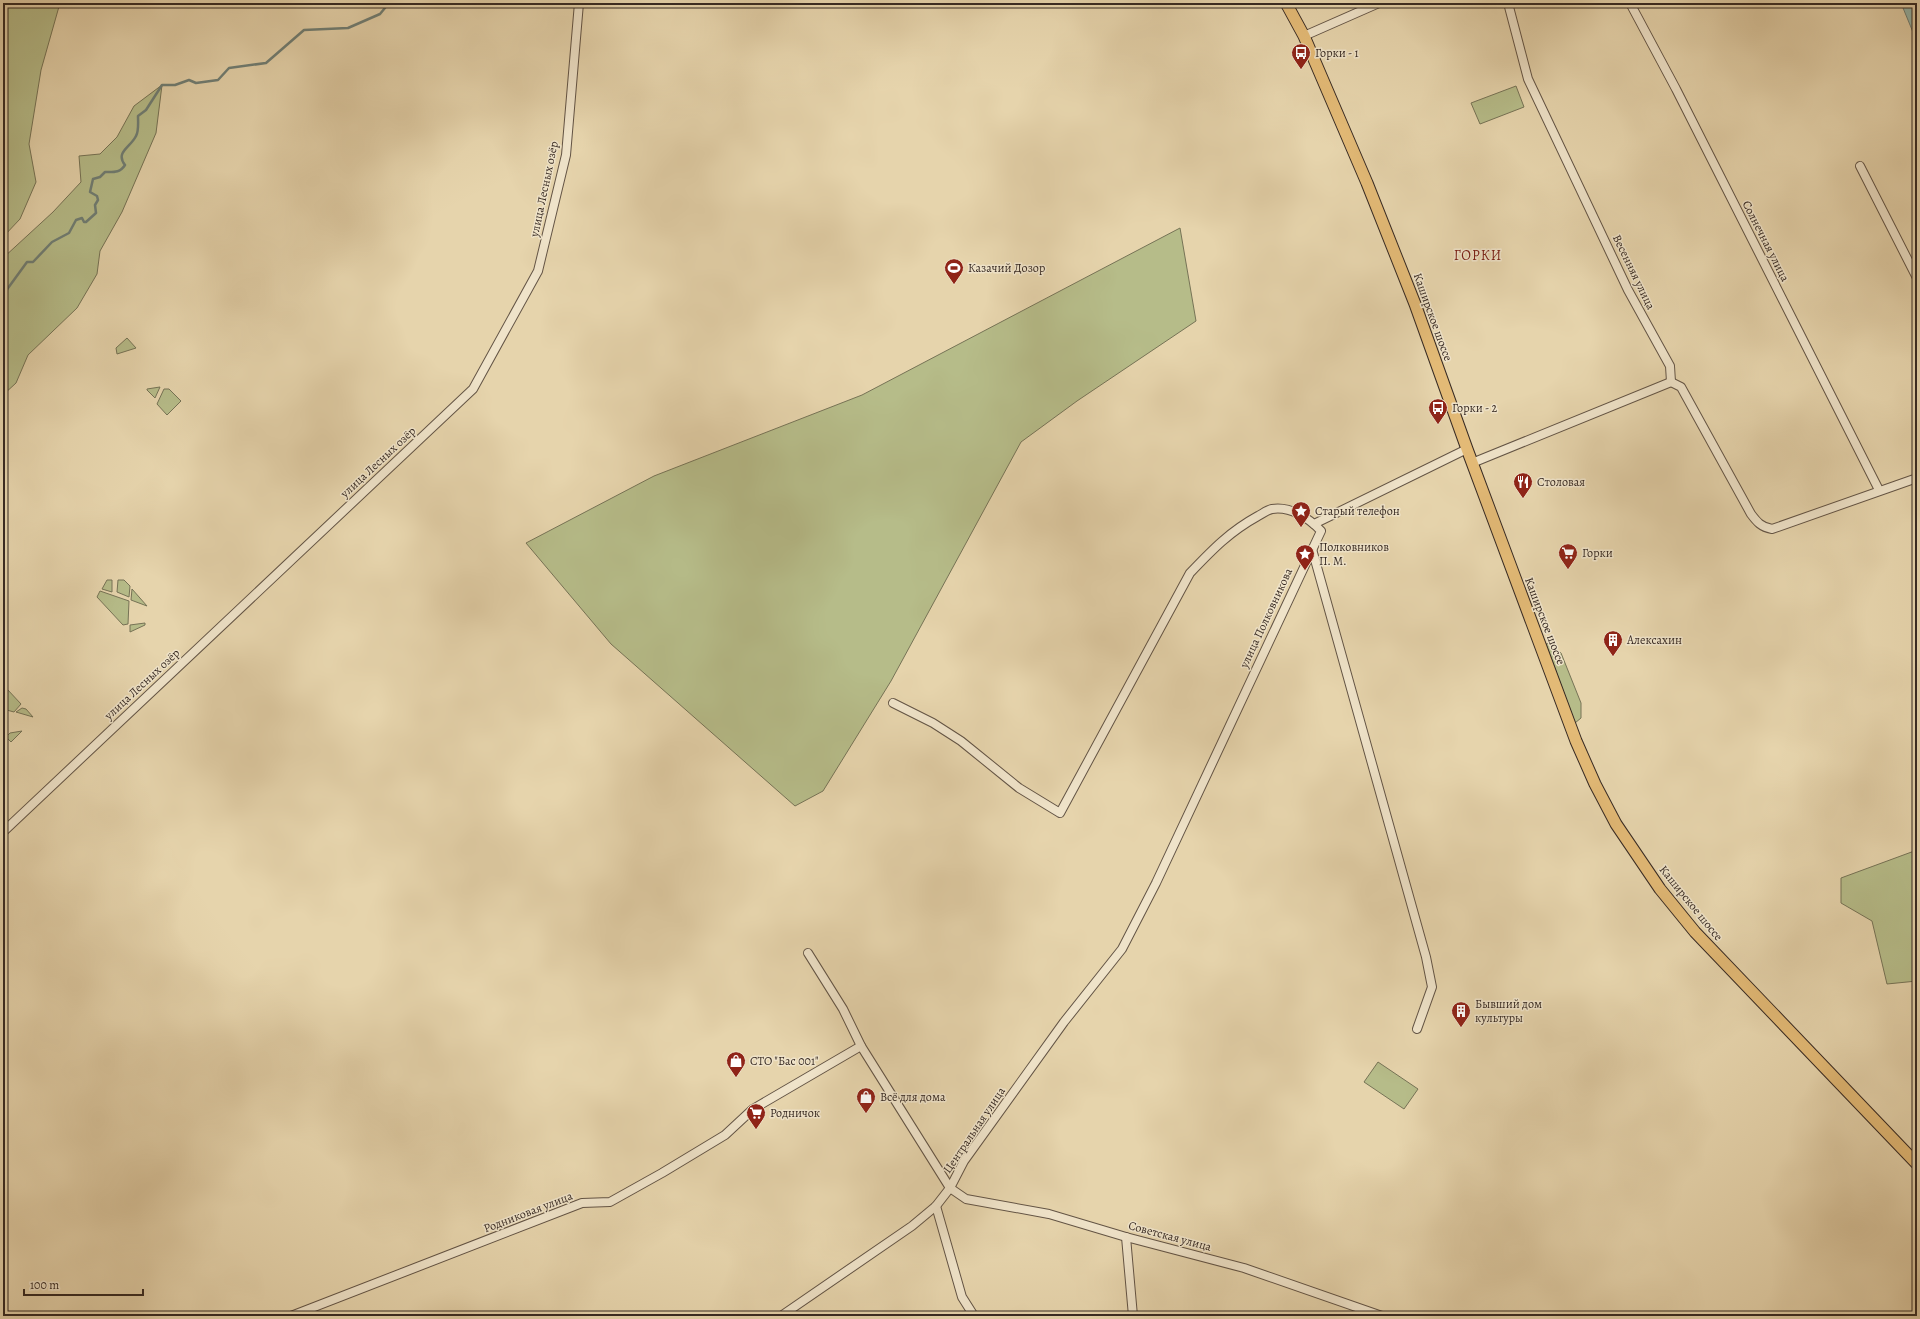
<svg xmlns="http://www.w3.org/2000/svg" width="1920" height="1319" font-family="Alegreya,serif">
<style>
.green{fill:#b6bc89;stroke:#767356}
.water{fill:#96b8ad;stroke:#707f76}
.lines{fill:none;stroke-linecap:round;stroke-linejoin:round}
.stream{stroke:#707f76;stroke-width:2.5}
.minor-casing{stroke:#635445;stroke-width:10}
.major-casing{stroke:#372a23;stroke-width:13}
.minor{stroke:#efe3c9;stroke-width:8}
.major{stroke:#e3ba76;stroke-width:11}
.labels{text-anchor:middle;stroke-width:3;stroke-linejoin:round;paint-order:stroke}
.poi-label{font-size:12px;fill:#372a23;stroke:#efe3c9;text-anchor:start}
.street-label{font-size:12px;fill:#372a23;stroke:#efe3c9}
.quarter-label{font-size:14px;letter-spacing:1px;fill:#7a1f14;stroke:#efe3c9}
</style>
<rect width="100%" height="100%" fill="#e6d4ac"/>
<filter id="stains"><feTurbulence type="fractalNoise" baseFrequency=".005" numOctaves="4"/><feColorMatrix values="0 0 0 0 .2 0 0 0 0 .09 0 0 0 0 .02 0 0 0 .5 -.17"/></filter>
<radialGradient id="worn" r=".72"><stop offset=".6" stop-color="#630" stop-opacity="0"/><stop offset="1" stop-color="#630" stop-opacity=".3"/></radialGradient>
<g class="green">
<path d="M 3,3 L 60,3 L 41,70 L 29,144 L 36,182 L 20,219 L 3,237 Z"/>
<path d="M 162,85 L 156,133 L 122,212 L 100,251 L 97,274 L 77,308 L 28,355 L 16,383 L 3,395 L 3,258 L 53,212 L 81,182 L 79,156 L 100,154 L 117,137 L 134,106 Z"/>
<path d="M 1516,86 L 1524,107 L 1480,124 L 1471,103 Z"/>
<path d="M 1180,228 L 1196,321 L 1077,401 L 1021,442 L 891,681 L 823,791 L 795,806 L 611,644 L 526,543 L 654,476 L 862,395 Z"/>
<path d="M 127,338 L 136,348 L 117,354 L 116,348 Z"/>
<path d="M 160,387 L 155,398 L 147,390 L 147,389 Z"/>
<path d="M 164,389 L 169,389 L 181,401 L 167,415 L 157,404 Z"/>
<path d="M 107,580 L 112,580 L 112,592 L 102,589 Z"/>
<path d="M 118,580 L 124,580 L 130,586 L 129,597 L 117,592 Z"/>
<path d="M 132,589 L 147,606 L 131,600 Z"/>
<path d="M 100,591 L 129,601 L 128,624 L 123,625 L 97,597 Z"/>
<path d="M 145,623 L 145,625 L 130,632 L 130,625 Z"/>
<path d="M 1550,643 L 1561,653 L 1581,703 L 1581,718 L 1575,723 L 1546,644 Z"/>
<path d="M 3,689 L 7,689 L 21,704 L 14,712 L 3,709 Z"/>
<path d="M 22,708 L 26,709 L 33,717 L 16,712 Z"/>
<path d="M 22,731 L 11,742 L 6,737 L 10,733 Z"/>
<path d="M 1917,850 L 1917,981 L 1887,984 L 1872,921 L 1841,903 L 1841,878 Z"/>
<path d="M 1378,1062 L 1418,1089 L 1404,1109 L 1364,1082 Z"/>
</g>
<path class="water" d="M 1901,3 L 1917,3 L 1917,42 Z"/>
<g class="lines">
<path class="stream" d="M 3,295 L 27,262 L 33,262 L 52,242 L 69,233 L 76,220 L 82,218 L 84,222 L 86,222 L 96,213 L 95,205 L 98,200 L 97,196 L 90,192 L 93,179 L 100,177 L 105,172 C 114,172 120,173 125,165 C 115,152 130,148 136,136 C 139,131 138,122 138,116 L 146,110 L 162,85 L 175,85 L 189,80 L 196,83 L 218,80 L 229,68 L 266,63 L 304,30 L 348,28 L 380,14 L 389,3"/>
<defs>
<g id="minor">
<path d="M 1508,3 L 1528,79 L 1628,290 L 1670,366 L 1671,382"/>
<path d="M 1630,3 L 1676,89 L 1879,490"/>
<path d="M 1304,36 L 1379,3"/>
<path d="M 1860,166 L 1917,278"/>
<path d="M 1671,382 L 1681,387 L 1751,514 C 1757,522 1761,527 1772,529 L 1917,478"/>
<path d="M 1472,463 L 1671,382"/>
<path d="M 1314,524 L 1467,449"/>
<path d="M 1312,549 L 1426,957 L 1432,987 L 1417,1029"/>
<path d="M 3,832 L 473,389 L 538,271 L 566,155 L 579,3"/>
<path d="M 808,953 L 843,1009 L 861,1046 L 950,1188 L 966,1199 L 1049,1214 L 1126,1237 L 1244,1268 L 1382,1316"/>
<path d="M 936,1206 L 962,1297 L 974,1316"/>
<path d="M 1126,1237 L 1133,1316"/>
<path d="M 291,1316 L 582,1203 L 610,1202 L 662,1173 L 725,1135 L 753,1109 L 861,1046"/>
<path d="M 781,1316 L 912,1226 L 936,1206 L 950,1188 L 964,1161 L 1064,1022 L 1122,949 L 1156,883 L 1321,531 C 1309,518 1290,506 1272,509 C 1267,510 1262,514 1258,516 C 1229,532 1212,550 1190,573 L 1060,813 L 1019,788 L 961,741 L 933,723 L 893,703"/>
</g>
<path id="major" d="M 1286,3 L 1304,36 L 1367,183 L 1415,304 L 1467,449 L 1576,741 L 1595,784 L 1616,824 L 1660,889 L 1695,932 L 1917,1164"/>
</defs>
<use href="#minor" class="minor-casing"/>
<use href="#major" class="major-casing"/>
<use href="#minor" class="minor"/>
<use href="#major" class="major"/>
</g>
<defs>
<symbol id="bus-pin" viewBox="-11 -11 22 30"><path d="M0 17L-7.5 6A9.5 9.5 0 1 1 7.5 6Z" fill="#8f2418" stroke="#efe3c9"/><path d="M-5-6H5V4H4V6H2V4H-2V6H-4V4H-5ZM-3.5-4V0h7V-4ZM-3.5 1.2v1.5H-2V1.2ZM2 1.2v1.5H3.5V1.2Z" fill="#fff"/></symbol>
<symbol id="stadium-pin" viewBox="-11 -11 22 30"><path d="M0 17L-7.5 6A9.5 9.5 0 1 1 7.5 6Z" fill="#8f2418" stroke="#efe3c9"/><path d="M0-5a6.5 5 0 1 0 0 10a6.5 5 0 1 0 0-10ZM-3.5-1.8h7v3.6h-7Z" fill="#fff"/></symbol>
<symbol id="restaurant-pin" viewBox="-11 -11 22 30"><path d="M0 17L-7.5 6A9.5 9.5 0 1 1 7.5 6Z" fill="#8f2418" stroke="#efe3c9"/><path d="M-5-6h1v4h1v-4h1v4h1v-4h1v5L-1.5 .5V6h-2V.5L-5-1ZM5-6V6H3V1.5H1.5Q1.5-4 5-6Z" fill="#fff"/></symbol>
<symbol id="sight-pin" viewBox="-11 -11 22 30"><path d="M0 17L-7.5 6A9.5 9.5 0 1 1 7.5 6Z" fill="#8f2418" stroke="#efe3c9"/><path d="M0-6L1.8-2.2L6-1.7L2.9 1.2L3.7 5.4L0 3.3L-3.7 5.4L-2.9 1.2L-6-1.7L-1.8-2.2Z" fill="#fff"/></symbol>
<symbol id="supermarket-pin" viewBox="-11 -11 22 30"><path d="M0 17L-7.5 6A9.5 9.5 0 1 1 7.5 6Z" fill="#8f2418" stroke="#efe3c9"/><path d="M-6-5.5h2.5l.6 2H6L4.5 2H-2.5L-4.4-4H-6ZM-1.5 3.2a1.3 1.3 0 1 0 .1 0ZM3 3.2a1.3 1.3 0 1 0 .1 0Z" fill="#fff"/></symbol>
<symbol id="building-pin" viewBox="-11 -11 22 30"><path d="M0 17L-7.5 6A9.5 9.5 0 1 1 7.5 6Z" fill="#8f2418" stroke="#efe3c9"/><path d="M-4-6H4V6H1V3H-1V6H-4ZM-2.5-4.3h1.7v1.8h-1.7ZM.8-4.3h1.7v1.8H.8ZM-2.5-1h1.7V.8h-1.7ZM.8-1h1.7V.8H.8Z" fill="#fff"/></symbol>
<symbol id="shop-pin" viewBox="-11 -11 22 30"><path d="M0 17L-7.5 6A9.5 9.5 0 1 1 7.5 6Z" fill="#8f2418" stroke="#efe3c9"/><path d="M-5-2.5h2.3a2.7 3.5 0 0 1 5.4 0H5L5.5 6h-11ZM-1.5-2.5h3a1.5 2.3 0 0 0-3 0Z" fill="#fff"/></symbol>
</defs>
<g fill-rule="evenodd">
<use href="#bus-pin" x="1290" y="42" width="22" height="30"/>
<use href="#stadium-pin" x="943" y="257" width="22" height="30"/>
<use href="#bus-pin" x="1427" y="397" width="22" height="30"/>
<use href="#restaurant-pin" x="1512" y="471" width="22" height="30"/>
<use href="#sight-pin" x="1290" y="500" width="22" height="30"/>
<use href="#supermarket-pin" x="1557" y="542" width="22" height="30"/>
<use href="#sight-pin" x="1294" y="543" width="22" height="30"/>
<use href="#building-pin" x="1602" y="629" width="22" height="30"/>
<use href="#building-pin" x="1450" y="1000" width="22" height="30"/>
<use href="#shop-pin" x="725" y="1050" width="22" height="30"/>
<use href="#shop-pin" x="855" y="1086" width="22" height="30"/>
<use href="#supermarket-pin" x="745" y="1102" width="22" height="30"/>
</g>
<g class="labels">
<g class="poi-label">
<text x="1315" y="57">Горки - 1</text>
<text x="968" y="272">Казачий Дозор</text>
<text x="1452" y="412">Горки - 2</text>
<text x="1537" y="486">Столовая</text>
<text x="1315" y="515">Старый телефон</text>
<text x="1319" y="551">Полковников<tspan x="1319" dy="14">П. М.</tspan></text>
<text x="1582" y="557">Горки</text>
<text x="1627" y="644">Алексахин</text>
<text x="1475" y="1008">Бывший дом<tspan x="1475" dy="14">культуры</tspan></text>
<text x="750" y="1065">СТО "Бас 001"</text>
<text x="880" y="1101">Всё для дома</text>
<text x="770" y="1117">Родничок</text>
</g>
<g class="street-label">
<text transform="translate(544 189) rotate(-78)" y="4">улица Лесных озёр</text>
<text transform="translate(1766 241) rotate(63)" y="4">Солнечная улица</text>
<text transform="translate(1634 272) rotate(64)" y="4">Весенняя улица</text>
<text transform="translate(1433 317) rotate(70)" y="4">Каширское шоссе</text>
<text transform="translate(378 462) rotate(-43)" y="4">улица Лесных озёр</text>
<text transform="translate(1266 618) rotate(-65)" y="4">улица Полковникова</text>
<text transform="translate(1545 621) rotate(69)" y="4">Каширское шоссе</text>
<text transform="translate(142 684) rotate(-43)" y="4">улица Лесных озёр</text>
<text transform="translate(1691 903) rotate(51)" y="4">Каширское шоссе</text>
<text transform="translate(974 1130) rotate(-56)" y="4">Центральная улица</text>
<text transform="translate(528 1212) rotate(-21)" y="4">Родниковая улица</text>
<text transform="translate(1170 1236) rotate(15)" y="4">Советская улица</text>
</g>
<g class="quarter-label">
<text x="1478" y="260">ГОРКИ</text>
</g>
</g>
<rect width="1920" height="1319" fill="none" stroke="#e6d4ac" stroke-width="16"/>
<rect x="4" y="4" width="1912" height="1311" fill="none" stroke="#372a23" stroke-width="2"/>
<rect x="8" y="8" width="1904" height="1303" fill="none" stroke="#372a23"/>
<path d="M24 1289v6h119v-6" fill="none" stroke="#372a23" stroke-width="2"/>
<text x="30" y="1289" font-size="12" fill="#372a23" stroke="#efe3c9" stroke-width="3" paint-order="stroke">100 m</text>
<rect width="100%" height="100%" filter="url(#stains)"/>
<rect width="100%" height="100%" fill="url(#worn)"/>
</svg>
